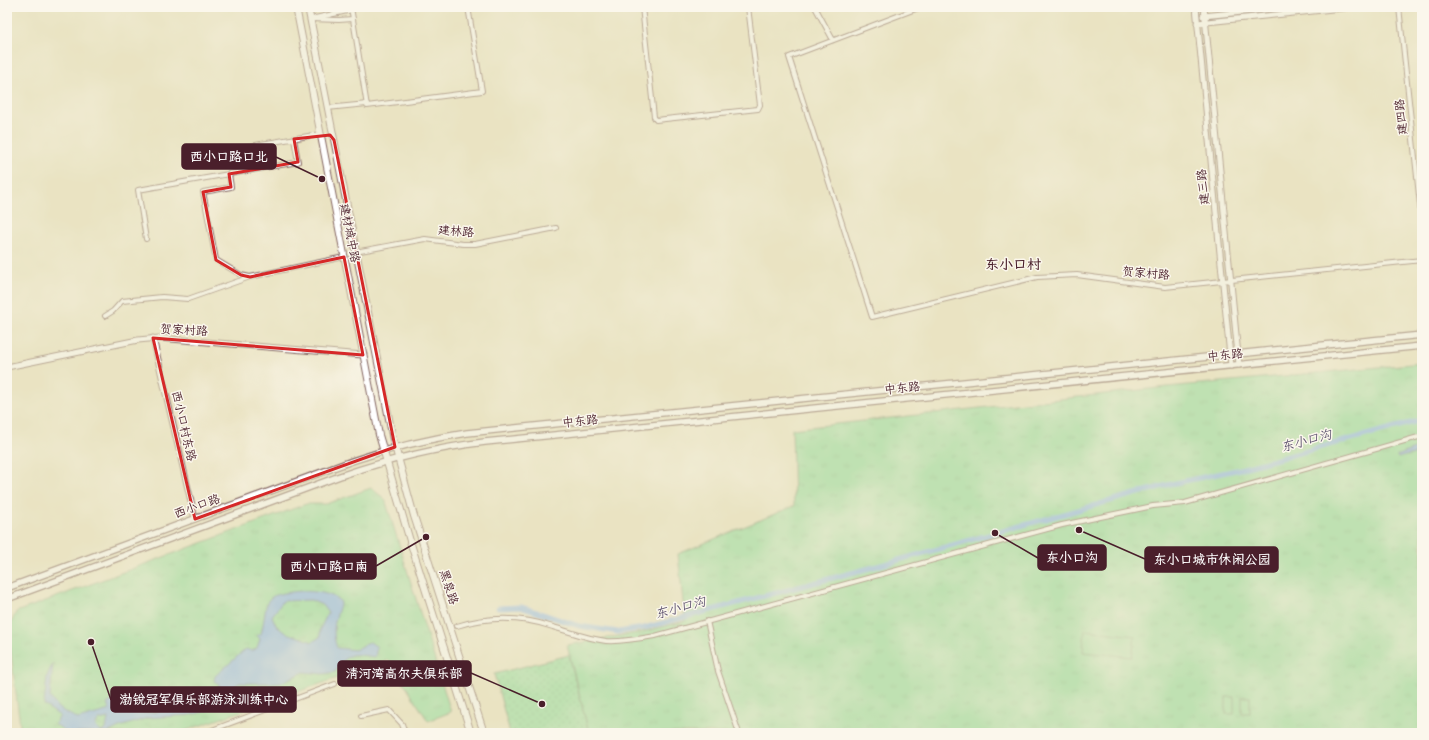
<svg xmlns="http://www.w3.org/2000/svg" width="1429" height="740" font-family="'Playpen Sans','LXGW WenKai TC',sans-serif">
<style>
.grass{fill:url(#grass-dots);stroke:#6c7e64}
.park{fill:url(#park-tufts);stroke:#6c7e64}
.pitch{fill:#8ddd9d;stroke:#6c7e64}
.water{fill:#84b3ef;stroke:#67698d;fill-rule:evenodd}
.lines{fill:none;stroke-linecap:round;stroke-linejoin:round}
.canal{stroke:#84b3ef;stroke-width:5}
.minor-casing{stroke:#826460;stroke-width:6}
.tertiary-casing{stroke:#826460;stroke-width:7}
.secondary-casing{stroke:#826460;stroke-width:8}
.primary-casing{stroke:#826460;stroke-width:8}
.minor{stroke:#fff;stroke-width:4}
.tertiary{stroke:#fff;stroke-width:5}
.secondary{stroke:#fff;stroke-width:5.5}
.primary{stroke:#fff;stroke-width:6}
.marked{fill:none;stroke:#d62828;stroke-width:3;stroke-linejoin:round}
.labels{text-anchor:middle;stroke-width:3;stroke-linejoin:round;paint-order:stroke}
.street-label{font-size:12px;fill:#4a1f2b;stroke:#fbf7ec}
.water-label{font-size:13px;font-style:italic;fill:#5e5370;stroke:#fbf7ec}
.quarter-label{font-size:14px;font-weight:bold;fill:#4a1f2b;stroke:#fbf7ec}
.leader{fill:none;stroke:#4a1f2b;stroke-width:1.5}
.callout-dot{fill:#4a1f2b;stroke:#fbf7ec;stroke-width:1.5}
.callout{fill:#4a1f2b;stroke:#4a1f2b;stroke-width:1.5}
.callout-label{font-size:13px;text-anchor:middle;font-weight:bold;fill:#fff}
</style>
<defs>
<pattern id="grass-dots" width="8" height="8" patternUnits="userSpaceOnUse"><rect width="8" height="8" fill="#8ddd9d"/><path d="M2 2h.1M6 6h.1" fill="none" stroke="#7bbd87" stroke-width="1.8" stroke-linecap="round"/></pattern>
<pattern id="park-tufts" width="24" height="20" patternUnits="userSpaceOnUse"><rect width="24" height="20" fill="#8ddd9d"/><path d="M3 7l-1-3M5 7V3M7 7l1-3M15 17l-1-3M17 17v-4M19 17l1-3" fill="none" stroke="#7bbd87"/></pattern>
</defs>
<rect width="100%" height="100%" fill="#fbf7ec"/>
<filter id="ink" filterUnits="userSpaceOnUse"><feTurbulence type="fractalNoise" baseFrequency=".025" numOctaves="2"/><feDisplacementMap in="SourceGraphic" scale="8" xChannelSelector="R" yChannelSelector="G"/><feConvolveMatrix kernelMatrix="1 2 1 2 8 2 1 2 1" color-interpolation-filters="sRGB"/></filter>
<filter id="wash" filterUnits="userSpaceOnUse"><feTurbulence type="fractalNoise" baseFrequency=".012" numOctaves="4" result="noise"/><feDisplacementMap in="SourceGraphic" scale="16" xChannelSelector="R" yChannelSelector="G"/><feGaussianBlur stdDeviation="0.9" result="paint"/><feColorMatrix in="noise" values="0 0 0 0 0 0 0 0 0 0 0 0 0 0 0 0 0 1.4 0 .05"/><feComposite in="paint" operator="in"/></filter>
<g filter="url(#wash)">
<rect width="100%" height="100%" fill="#eae3c2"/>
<path class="grass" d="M 569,655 L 589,733 L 510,733 L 494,674 Z"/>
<g class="park">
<path d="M 1422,363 L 1422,733 L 589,733 L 567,645 L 642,632 L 685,621 L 678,554 L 794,506 L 792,429 L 1167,387 Z"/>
<path d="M 371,488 L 385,499 L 451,712 L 428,721 L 389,660 L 179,733 L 21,733 L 8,630 L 16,612 L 306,504 L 326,504 Z"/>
</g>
<g class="pitch">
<path d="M 1085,630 L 1135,636 L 1132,657 L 1083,652 Z"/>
<rect x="1226" y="697" width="8" height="17"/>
<rect x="1242" y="697" width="8" height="16"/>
</g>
<g class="water">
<path d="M 1422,446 L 1422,455 L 1420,452 C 1412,455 1406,455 1398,458 L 1397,456 Z"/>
<path d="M 302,591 C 317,592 330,592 341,602 C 335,619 331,631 337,648 L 355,650 L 370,642 L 377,647 L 375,657 C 351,654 349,650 335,672 L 323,674 L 304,672 L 280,683 L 239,683 L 230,689 L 207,711 L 190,715 L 148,718 L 119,727 L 107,733 L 68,733 L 55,724 L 60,716 L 44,705 L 47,676 L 53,663 L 50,697 L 58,708 L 78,719 L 110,710 L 107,704 L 121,695 L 126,705 L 143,713 L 201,708 L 213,702 L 220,691 L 219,685 L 214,681 L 215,676 L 246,649 L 252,651 L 257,648 L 260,639 L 257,635 L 261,634 C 270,598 258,595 302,591 ZM 311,600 L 322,605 L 328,613 L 320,629 L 320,637 L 312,642 C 294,633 279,637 272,616 L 283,601 ZM 108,718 L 106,729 L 101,732 L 95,726 L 99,720 Z"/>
</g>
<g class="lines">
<path class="canal" d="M 498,608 L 521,607 L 579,626 L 618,632 L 644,628 L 881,565 L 1171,484 L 1236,470 L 1422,420"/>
</g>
</g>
<g filter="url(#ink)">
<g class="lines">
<defs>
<g id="minor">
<path d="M 351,7 L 367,106 L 482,91 L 468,7"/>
<path d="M 642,7 L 654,117 L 656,120 L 758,109 L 760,105 L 748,7"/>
<path d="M 815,7 L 833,40"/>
<path d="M 921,7 L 789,57 L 872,317 L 1037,277 L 1077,275 L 1165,287 L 1422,260"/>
<path d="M 1399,7 L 1422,224"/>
<path d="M 315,18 L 352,10"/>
<path d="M 310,19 L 339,20 L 353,19"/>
<path d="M 327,108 L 367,104"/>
<path d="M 232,149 L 320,134"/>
<path d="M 229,174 L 298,162 L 294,139"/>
<path d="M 146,239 L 138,190 L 229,174 L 231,187 L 203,192 L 216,260 L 241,275 L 250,277"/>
<path d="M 355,252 L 425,239 L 463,244 L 475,244 L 556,228"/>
<path d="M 105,316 L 113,311 L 122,301 L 162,297 L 188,299 L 250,277 L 344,257"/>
<path d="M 707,621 L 718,671 L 739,733"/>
<path d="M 457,626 C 490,616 520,616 553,627 C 571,632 587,639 606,641 C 622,642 638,639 655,636 L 1062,525 L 1153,506 L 1185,503 L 1422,436"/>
<path d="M 361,716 L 389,710 L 402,724 L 405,733"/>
<path d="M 204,733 L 335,684"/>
</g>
<g id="tertiary">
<path d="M 1196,7 L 1231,366"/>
<path d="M 1204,7 L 1239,365"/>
<path d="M 1203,16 L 1293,7"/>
<path d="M 1197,23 L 1352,7"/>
<path d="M 153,338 L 195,519"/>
<path d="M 7,367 L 138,340 L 159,338 L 363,355"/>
</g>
<g id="secondary">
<path d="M 7,588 L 352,461 C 390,448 427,439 467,433 L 1422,335"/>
<path d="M 7,599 L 340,476 C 387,460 435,448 485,442 L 1422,346"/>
</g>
<g id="primary">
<path d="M 296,7 L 379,435 L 410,541 L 471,733"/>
<path d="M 308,7 L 393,439 L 414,516 L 484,733"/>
</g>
</defs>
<use href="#minor" class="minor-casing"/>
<use href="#tertiary" class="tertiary-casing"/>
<use href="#secondary" class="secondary-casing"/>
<use href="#primary" class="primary-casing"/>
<use href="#minor" class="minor"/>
<use href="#tertiary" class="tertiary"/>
<use href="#secondary" class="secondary"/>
<use href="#primary" class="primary"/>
</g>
</g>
<path d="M0 0H1429V740H0ZM 330,135 L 334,140 L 395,447 L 195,519 L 153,338 L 363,355 L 344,257 L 250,277 L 241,275 L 216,260 L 203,192 L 231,187 L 229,174 L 298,162 L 294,139 Z" fill="#eae3c2" fill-opacity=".55" fill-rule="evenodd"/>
<path class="marked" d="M 330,135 L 334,140 L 395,447 L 195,519 L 153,338 L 363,355 L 344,257 L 250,277 L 241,275 L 216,260 L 203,192 L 231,187 L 229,174 L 298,162 L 294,139 Z"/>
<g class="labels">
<g class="street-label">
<text transform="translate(1401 117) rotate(-96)" y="4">建四路</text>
<text transform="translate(1203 187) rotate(-96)" y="4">建三路</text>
<text transform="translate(456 231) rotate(5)" y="4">建林路</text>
<text transform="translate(350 233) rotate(79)" y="4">建材城中路</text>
<text transform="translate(1146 273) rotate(5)" y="4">贺家村路</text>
<text transform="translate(184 330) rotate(3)" y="4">贺家村路</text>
<text transform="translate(1225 355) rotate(-6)" y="4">中东路</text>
<text transform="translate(902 388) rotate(-6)" y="4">中东路</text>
<text transform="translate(580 421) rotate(-6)" y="4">中东路</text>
<text transform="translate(184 426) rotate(77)" y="4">西小口村东路</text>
<text transform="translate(197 506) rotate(-20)" y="4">西小口路</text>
<text transform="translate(449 587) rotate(72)" y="4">黑泉路</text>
</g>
<g class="water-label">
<text transform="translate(1306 440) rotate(-15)" y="5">东小口沟</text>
<text transform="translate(680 607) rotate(-15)" y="5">东小口沟</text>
</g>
<g class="quarter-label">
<text x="1013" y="269">东小口村</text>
</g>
</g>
<path class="leader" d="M322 179L276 157M995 533L1038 558M1079 530L1145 559M426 537L376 566M542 704L471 673M91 642L111 700"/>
<g class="callout-dot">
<circle cx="322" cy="179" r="4"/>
<circle cx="995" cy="533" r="4"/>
<circle cx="1079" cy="530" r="4"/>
<circle cx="426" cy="537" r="4"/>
<circle cx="542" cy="704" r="4"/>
<circle cx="91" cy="642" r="4"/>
</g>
<g class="callout">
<rect x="182" y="144" width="94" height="25" rx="4"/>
<rect x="1038" y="545" width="68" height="25" rx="4"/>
<rect x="1145" y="547" width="133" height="25" rx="4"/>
<rect x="282" y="554" width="94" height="25" rx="4"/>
<rect x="338" y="661" width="133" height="25" rx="4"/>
<rect x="111" y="687" width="185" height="25" rx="4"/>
</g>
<g class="callout-label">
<text x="229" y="161">西小口路口北</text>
<text x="1072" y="562">东小口沟</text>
<text x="1212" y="564">东小口城市休闲公园</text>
<text x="329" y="571">西小口路口南</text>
<text x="404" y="678">清河湾高尔夫俱乐部</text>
<text x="204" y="704">渤锐冠军俱乐部游泳训练中心</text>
</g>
<rect width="1429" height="740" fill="none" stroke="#fbf7ec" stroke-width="24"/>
</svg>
